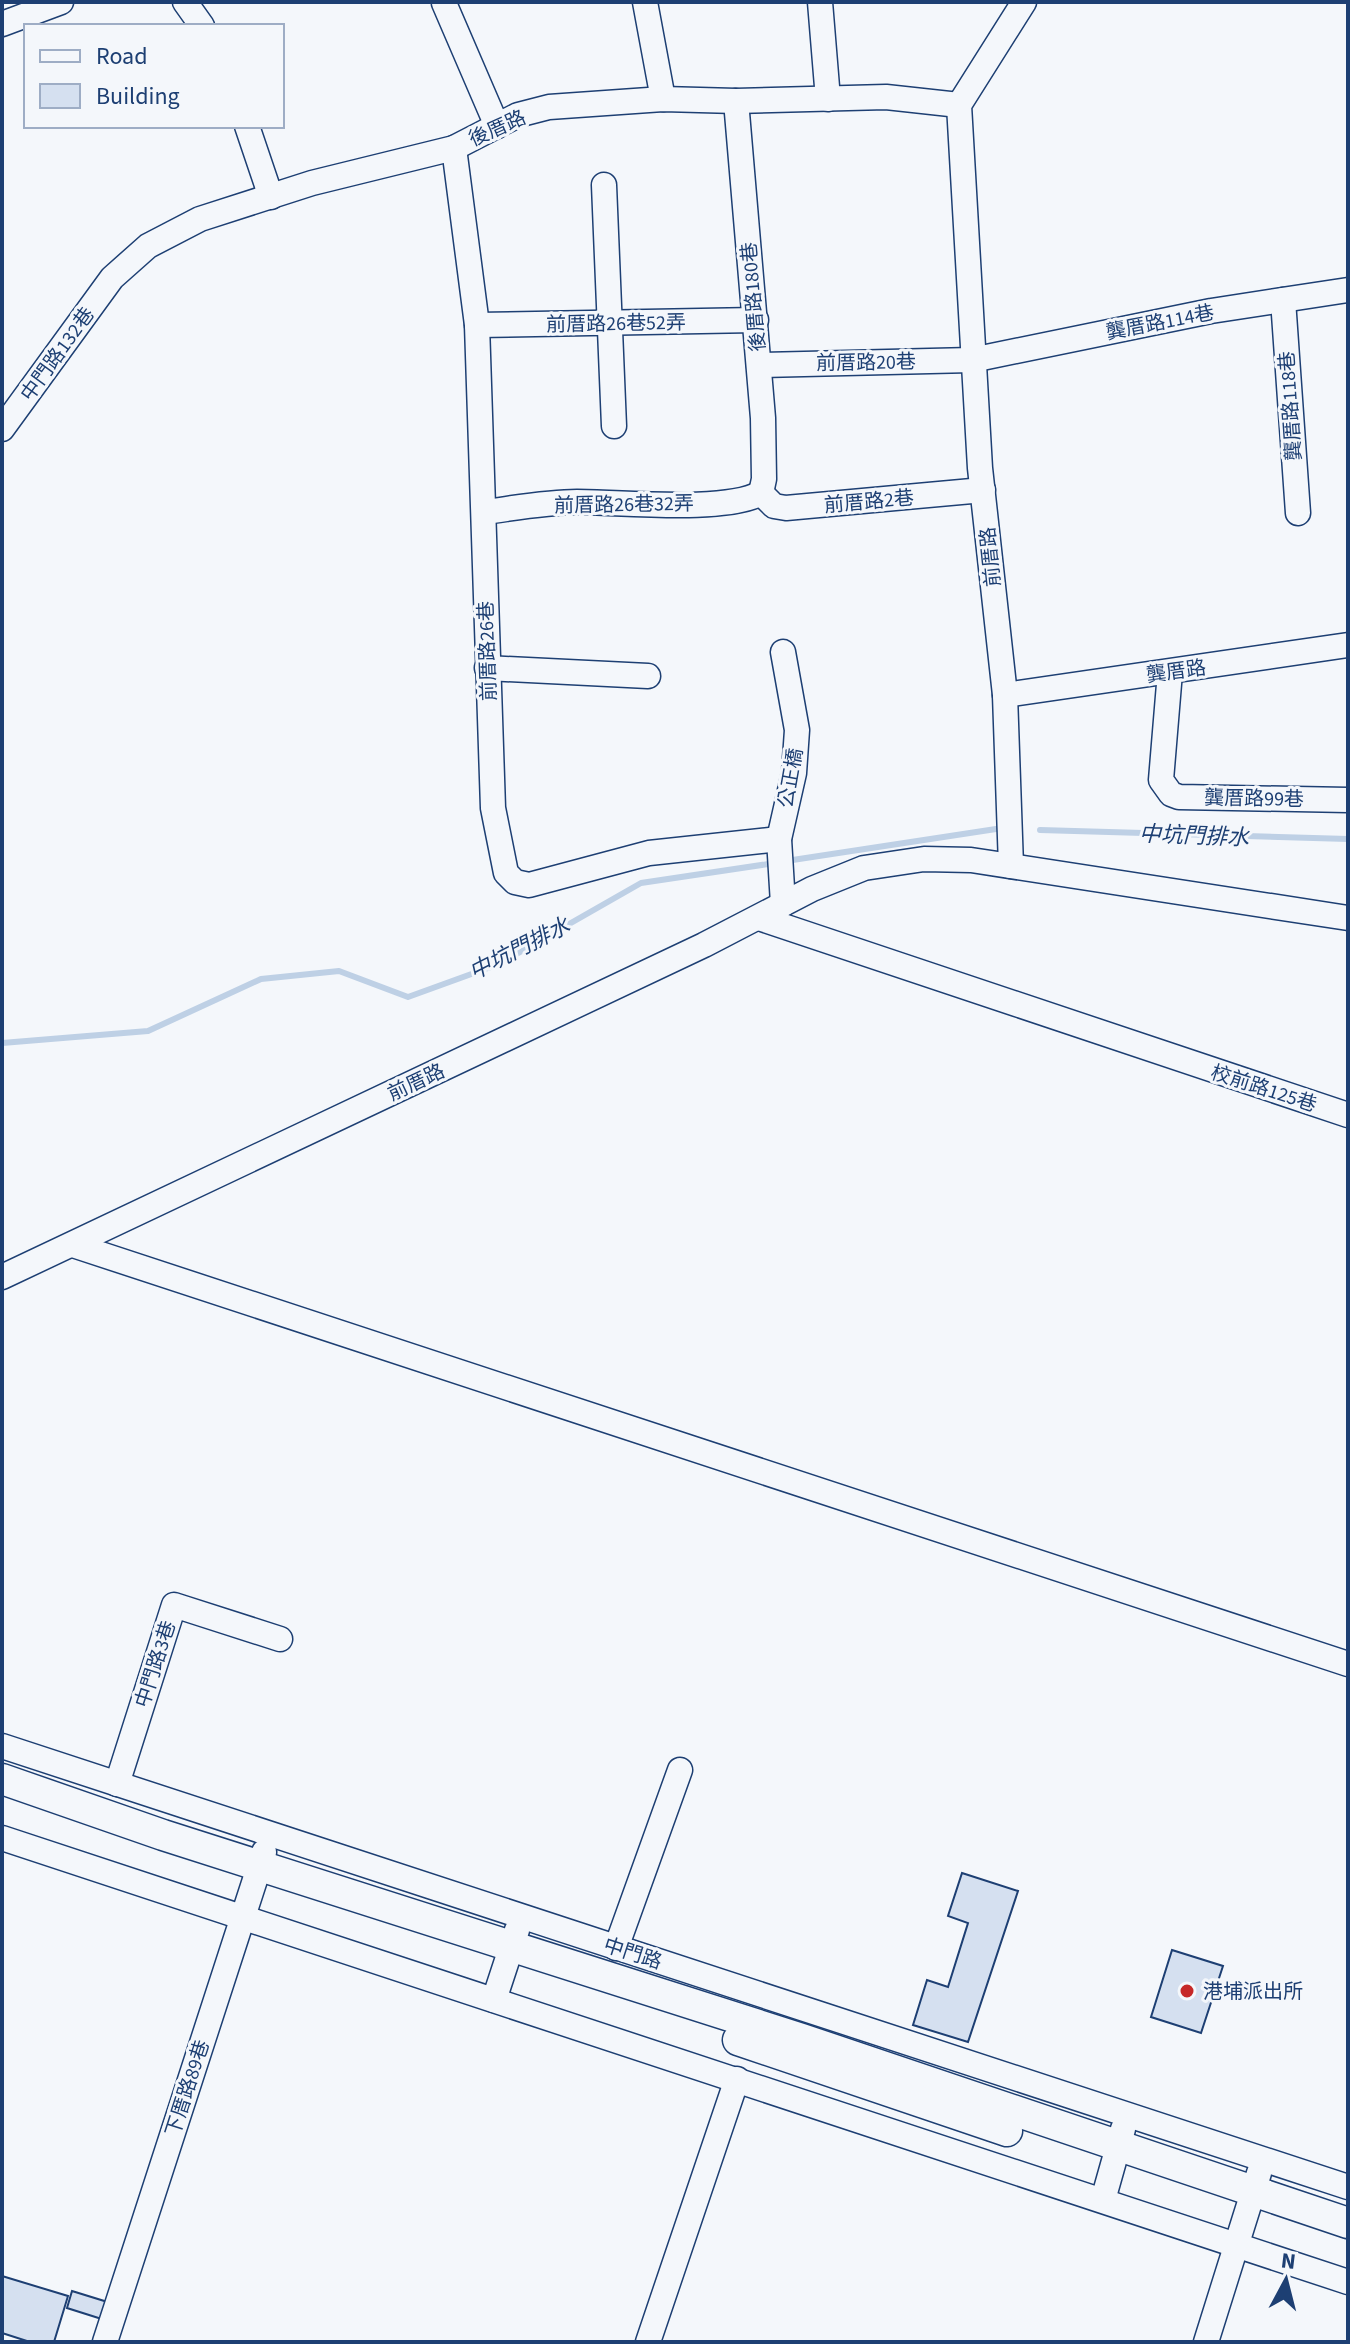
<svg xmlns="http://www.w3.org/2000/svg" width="1350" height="2344" font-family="'Source Sans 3','Noto Sans TC',sans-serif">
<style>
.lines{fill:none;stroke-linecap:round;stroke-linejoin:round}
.stream{stroke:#bed0e5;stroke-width:6}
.building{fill:#d5e0f0;stroke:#1d3f73;stroke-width:2}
.minor-casing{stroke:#1d3f73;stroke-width:27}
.major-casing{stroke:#1d3f73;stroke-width:33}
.minor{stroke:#f4f7fb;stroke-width:24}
.major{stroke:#f4f7fb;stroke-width:30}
.poi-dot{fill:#c62828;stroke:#f4f7fb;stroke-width:3}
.labels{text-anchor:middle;stroke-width:6;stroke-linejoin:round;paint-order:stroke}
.street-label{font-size:20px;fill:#1d3f73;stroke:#f4f7fb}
.poi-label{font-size:20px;fill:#1d3f73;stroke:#f4f7fb;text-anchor:start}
.water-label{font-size:22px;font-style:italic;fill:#1d3f73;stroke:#f4f7fb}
</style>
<rect width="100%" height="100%" fill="#f4f7fb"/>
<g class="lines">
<g class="stream">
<path d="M 1040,830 L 1348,839"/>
<path d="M 786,861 L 996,829"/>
<path d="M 2,1043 L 148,1031 L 261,979 L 339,971 L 408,997 L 499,964 L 641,883 L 775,863"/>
</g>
</g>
<g class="building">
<path d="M 962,1873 L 1018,1891 L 968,2042 L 913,2025 L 927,1980 L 948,1987 L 968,1923 L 948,1916 Z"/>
<path d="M 1172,1950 L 1223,1966 L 1201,2033 L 1151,2017 Z"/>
<path d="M 2,2276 L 68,2296 L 54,2342 L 30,2342 L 2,2333 Z"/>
<path d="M 72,2291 L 114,2304 L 108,2321 L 67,2308 Z"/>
</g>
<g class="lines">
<defs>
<g id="minor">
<path d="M 185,2 L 202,26"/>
<path d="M 645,2 L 663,99"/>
<path d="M 820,2 L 828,99"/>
<path d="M 444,3 L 497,126"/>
<path d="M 2,24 L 61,2"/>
<path d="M 736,101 L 763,418 L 764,479 L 761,493"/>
<path d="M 247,126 L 271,197"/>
<path d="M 454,148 L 477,325 L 493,808 L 506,873 L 515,882 L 529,885 L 649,853 L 779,839"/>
<path d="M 604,185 L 614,426"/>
<path d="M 1283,300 L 1298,513"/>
<path d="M 477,325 L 756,320"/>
<path d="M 759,365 L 972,360 L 1211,311 L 1348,290"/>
<path d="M 2,429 L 112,278 L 148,246 L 200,219 L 312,183 L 454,148 L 518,115 L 549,107 L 663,99 L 736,101 L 886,97 L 959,105"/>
<path d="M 761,493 L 774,506 L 786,508 L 983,490"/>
<path d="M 485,512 C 515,508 547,502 577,502 C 621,502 726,513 761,493"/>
<path d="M 487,668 L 648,676"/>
<path d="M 1170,672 L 1161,780 L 1171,794 L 1179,797 L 1348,800"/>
<path d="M 1005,695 L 1348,645"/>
<path d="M 1011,866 L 1005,695 L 980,468 L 959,105 L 1024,2"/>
<path d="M 783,904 L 779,839 L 794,773 L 797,730 L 783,652"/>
<path d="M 759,918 L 1348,1115"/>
<path d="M 73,1245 L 1348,1664"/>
<path d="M 2,1277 L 704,945 L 812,889 L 864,868 L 924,859 L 971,860 L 1348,918"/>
<path d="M 2,1746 L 1348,2187"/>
<path d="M 117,1784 L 174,1605 L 280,1639"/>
<path d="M 2,1838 L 1348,2282"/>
<path d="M 616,1948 L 680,1770"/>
<path d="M 494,2000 L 517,1930"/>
<path d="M 1103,2200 L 1123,2129"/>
<path d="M 105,2342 L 264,1852"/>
<path d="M 648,2342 L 737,2079"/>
<path d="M 1206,2342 L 1259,2173"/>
</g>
<g id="major">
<path d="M 2,1779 L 163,1835 L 802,2039 L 1348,2223"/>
<path d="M 738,2040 L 1007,2131"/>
</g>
</defs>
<use href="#minor" class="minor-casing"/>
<use href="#major" class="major-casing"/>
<use href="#minor" class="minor"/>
<use href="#major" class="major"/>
</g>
<circle class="poi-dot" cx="1187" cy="1991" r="8"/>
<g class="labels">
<g class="street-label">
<text transform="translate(497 128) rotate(-24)" y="7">後厝路</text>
<text transform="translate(753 297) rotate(-95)" y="7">後厝路180巷</text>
<text transform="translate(1160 322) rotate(-11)" y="7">龔厝路114巷</text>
<text transform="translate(616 323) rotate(-1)" y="7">前厝路26巷52弄</text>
<text transform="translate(57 354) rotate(-54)" y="7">中門路132巷</text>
<text transform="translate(866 362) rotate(-1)" y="7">前厝路20巷</text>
<text transform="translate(1290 406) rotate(-94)" y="7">龔厝路118巷</text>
<text transform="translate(869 501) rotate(-5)" y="7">前厝路2巷</text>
<text transform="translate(624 504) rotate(-1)" y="7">前厝路26巷32弄</text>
<text transform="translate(990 557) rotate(-96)" y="7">前厝路</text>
<text transform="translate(487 651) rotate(-92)" y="7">前厝路26巷</text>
<text transform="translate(1176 671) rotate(-8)" y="7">龔厝路</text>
<text transform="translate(790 778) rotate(-80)" y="7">公正橋</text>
<text transform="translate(1254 798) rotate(1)" y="7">龔厝路99巷</text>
<text transform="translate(416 1082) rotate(-25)" y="7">前厝路</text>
<text transform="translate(1264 1088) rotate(18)" y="7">校前路125巷</text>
<text transform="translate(155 1664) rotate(-72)" y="7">中門路3巷</text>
<text transform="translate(633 1953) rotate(18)" y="7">中門路</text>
<text transform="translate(187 2088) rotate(-72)" y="7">下厝路89巷</text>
</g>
<g class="poi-label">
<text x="1203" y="1998">港埔派出所</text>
</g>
<g class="water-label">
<text transform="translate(1194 835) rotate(2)" y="8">中坑門排水</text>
<text transform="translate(519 948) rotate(-27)" y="8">中坑門排水</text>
</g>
</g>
<rect width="1350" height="2344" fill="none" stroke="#1d3f73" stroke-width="8"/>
<rect x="24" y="24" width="260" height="104" fill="#f4f7fb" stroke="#9eadc5" stroke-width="2"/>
<rect x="40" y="50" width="40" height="12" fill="#f4f7fb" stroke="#9eadc5" stroke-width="2"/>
<text x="96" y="64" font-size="24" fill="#1d3f73">Road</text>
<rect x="40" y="84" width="40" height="24" fill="#d5e0f0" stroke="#9eadc5" stroke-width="2"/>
<text x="96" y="104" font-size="24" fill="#1d3f73">Building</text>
<g transform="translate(1286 2280) rotate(7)" stroke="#f4f7fb" stroke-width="6" paint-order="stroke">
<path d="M0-6L14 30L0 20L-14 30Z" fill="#1d3f73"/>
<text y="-12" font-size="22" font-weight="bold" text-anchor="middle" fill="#1d3f73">N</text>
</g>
</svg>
